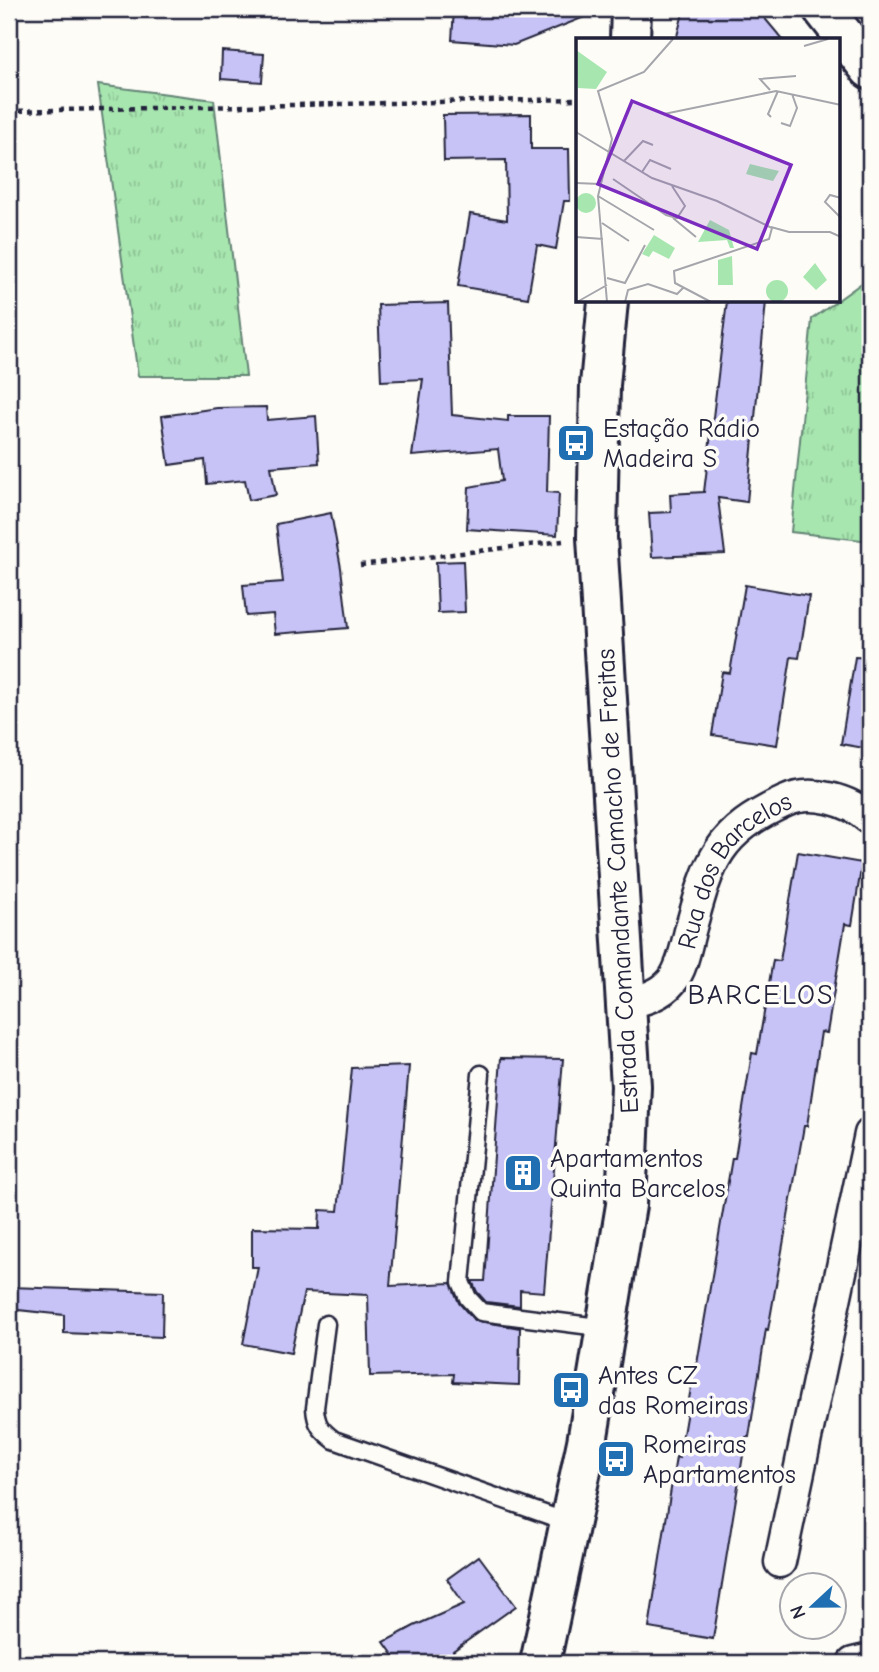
<svg xmlns="http://www.w3.org/2000/svg" width="879" height="1672" font-family="'Comic Neue',sans-serif">
<style>
.grass{fill:url(#grass-tufts);stroke:#648475;stroke-width:2}
.building{fill:#c7c3f6;stroke:#22223b;stroke-width:2}
.lines{fill:none;stroke-linecap:round;stroke-linejoin:round}
.lane-casing{stroke:#22223b;stroke-width:21}
.street-casing{stroke:#22223b;stroke-width:35}
.secondary-casing{stroke:#22223b;stroke-width:44}
.path{stroke:#22223b;stroke-width:4.5;stroke-dasharray:5 5;stroke-linecap:butt}
.lane{stroke:#fdfcf7;stroke-width:16}
.street{stroke:#fdfcf7;stroke-width:30}
.secondary{stroke:#fdfcf7;stroke-width:38}
.labels{text-anchor:middle;stroke-width:7;stroke-linejoin:round;paint-order:stroke}
.poi-label{font-size:26px;fill:#22223b;stroke:#fdfcf7;text-anchor:start}
.street-label{font-size:26px;fill:#22223b;stroke:#fdfcf7}
.neighbourhood-label{font-size:28px;letter-spacing:2px;fill:#22223b;stroke:#fdfcf7}
.inset-road{fill:none;stroke:#a5a5ac;stroke-width:2}
.view{fill:#7b2cbf;fill-opacity:0.15;stroke:#7b2cbf;stroke-width:3.5}
.inset-edge{fill:none;stroke:#22223b;stroke-width:3.5}
</style>
<defs>
<pattern id="grass-tufts" width="24" height="20" patternUnits="userSpaceOnUse" patternTransform="scale(1.75)"><rect width="24" height="20" fill="#a7e6af"/><path d="M3 7l-1-3M5 7V3M7 7l1-3M15 17l-1-3M17 17v-4M19 17l1-3" fill="none" stroke="#8fc597"/></pattern>
</defs>
<rect width="100%" height="100%" fill="#fdfcf7"/>
<filter id="ink" filterUnits="userSpaceOnUse"><feTurbulence type="fractalNoise" baseFrequency=".0143" numOctaves="2"/><feDisplacementMap in="SourceGraphic" scale="14" xChannelSelector="R" yChannelSelector="G"/><feConvolveMatrix kernelMatrix="1 2 1 2 8 2 1 2 1" color-interpolation-filters="sRGB"/></filter>
<g filter="url(#ink)">
<g class="grass">
<path d="M 98,85 L 214,100 L 246,376 L 138,376 Z"/>
<path d="M 870,277 L 870,541 L 791,532 L 812,319 Z"/>
</g>
<g class="building">
<path d="M 454,9 L 602,9 L 602,10 L 514,45 L 452,40 Z"/>
<path d="M 684,9 L 757,9 L 783,40 L 676,40 Z"/>
<path d="M 222,51 L 264,54 L 262,82 L 221,79 Z"/>
<path d="M 531,114 L 531,149 L 569,149 L 570,201 L 564,201 L 556,249 L 537,245 L 528,298 L 458,286 L 470,214 L 507,220 L 506,160 L 444,161 L 443,115 Z"/>
<path d="M 727,301 L 766,301 L 747,502 L 718,498 L 725,554 L 652,557 L 649,513 L 671,512 L 670,494 L 704,492 Z"/>
<path d="M 448,303 L 452,415 L 508,421 L 508,416 L 549,416 L 547,492 L 559,493 L 557,535 L 467,529 L 469,487 L 502,481 L 498,449 L 412,456 L 423,379 L 381,381 L 378,305 Z"/>
<path d="M 266,407 L 267,420 L 316,416 L 319,463 L 271,467 L 276,495 L 249,500 L 245,480 L 207,484 L 205,460 L 169,465 L 162,416 L 217,408 Z"/>
<path d="M 331,513 L 341,568 L 348,628 L 275,634 L 273,614 L 246,616 L 243,585 L 283,582 L 276,524 Z"/>
<path d="M 463,561 L 465,612 L 438,613 L 436,562 Z"/>
<path d="M 745,585 L 809,596 L 799,658 L 791,657 L 777,745 L 712,735 L 722,672 L 730,673 Z"/>
<path d="M 855,657 L 870,658 L 870,749 L 841,744 Z"/>
<path d="M 798,852 L 862,863 L 852,925 L 845,924 L 827,1033 L 821,1032 L 807,1126 L 804,1126 L 768,1330 L 766,1329 L 749,1437 L 746,1437 L 713,1639 L 649,1628 L 676,1457 L 679,1458 L 695,1364 L 697,1364 L 732,1158 L 735,1158 L 752,1053 L 757,1054 L 773,960 L 780,961 Z"/>
<path d="M 501,1058 L 563,1059 L 544,1292 L 520,1290 L 520,1306 L 486,1302 L 477,1292 L 472,1281 L 485,1281 Z"/>
<path d="M 409,1066 L 390,1286 L 451,1283 L 459,1303 L 474,1320 L 520,1328 L 519,1385 L 453,1382 L 454,1374 L 370,1376 L 368,1295 L 304,1292 L 291,1353 L 243,1344 L 258,1267 L 252,1267 L 252,1228 L 319,1229 L 320,1210 L 338,1211 L 352,1068 Z"/>
<path d="M 9,1287 L 163,1292 L 162,1337 L 64,1333 L 64,1315 L 9,1309 Z"/>
<path d="M 479,1556 L 516,1606 L 453,1651 L 457,1663 L 399,1663 L 384,1642 L 414,1626 L 464,1604 L 447,1579 Z"/>
</g>
<g class="lines">
<defs>
<g id="lane">
<path d="M 481,1074 L 461,1282 L 468,1298 L 481,1312 L 606,1328"/>
<path d="M 326,1324 L 315,1408 C 316,1425 321,1430 334,1440 L 570,1523"/>
</g>
<g id="street">
<path id="s1" d="M 624,1004 C 641,1000 660,996 672,981 C 682,969 686,947 690,931 C 709,862 716,832 786,801 C 811,789 850,800 870,819"/>
<path d="M 780,1562 L 870,1134"/>
<path d="M 853,1663 L 870,1659"/>
</g>
<g id="secondary">
<path d="M 823,9 L 870,69"/>
<path d="M 630,40 L 631,9"/>
<path d="M 540,1663 L 587,1442 L 626,1205 L 631,1086 L 597,538 L 600,385 L 608,301"/>
</g>
</defs>
<use href="#lane" class="lane-casing"/>
<use href="#street" class="street-casing"/>
<use href="#secondary" class="secondary-casing"/>
<g class="path">
<path d="M 9,111 L 578,99"/>
<path d="M 360,565 L 563,541"/>
</g>
<use href="#lane" class="lane"/>
<use href="#street" class="street"/>
<use href="#secondary" class="secondary"/>
</g>
</g>
<defs>
<symbol id="bus-square" viewBox="-11 -11 22 22"><rect x="-9" y="-9" width="18" height="18" rx="4" fill="#1f6fb2" stroke="#fdfcf7"/><path d="M-5-6H5V4H4V6H2V4H-2V6H-4V4H-5ZM-3.5-4V0h7V-4ZM-3.5 1.2v1.5H-2V1.2ZM2 1.2v1.5H3.5V1.2Z" fill="#fff"/></symbol>
<symbol id="building-square" viewBox="-11 -11 22 22"><rect x="-9" y="-9" width="18" height="18" rx="4" fill="#1f6fb2" stroke="#fdfcf7"/><path d="M-4-6H4V6H1V3H-1V6H-4ZM-2.5-4.3h1.7v1.8h-1.7ZM.8-4.3h1.7v1.8H.8ZM-2.5-1h1.7V.8h-1.7ZM.8-1h1.7V.8H.8Z" fill="#fff"/></symbol>
</defs>
<g fill-rule="evenodd">
<use href="#bus-square" x="554" y="421" width="44" height="44"/>
<use href="#building-square" x="501" y="1151" width="44" height="44"/>
<use href="#bus-square" x="549" y="1368" width="44" height="44"/>
<use href="#bus-square" x="594" y="1437" width="44" height="44"/>
</g>
<g class="labels">
<g class="poi-label">
<text x="603" y="437">Estação Rádio<tspan x="603" dy="30">Madeira S</tspan></text>
<text x="550" y="1167">Apartamentos<tspan x="550" dy="30">Quinta Barcelos</tspan></text>
<text x="598" y="1384">Antes CZ<tspan x="598" dy="30">das Romeiras</tspan></text>
<text x="643" y="1453">Romeiras<tspan x="643" dy="30">Apartamentos</tspan></text>
</g>
<g class="street-label">
<text dy="9" stroke="none"><textPath href="#s1" startOffset="186">Rua dos Barcelos</textPath></text>
<text transform="translate(617 881) rotate(-93)" y="9">Estrada Comandante Camacho de Freitas</text>
</g>
<g class="neighbourhood-label">
<text x="761" y="1004">BARCELOS</text>
</g>
</g>
<g transform="translate(576 38)">
<rect width="264" height="264" fill="#fdfcf7"/>
<path d="M 174,126 L 203,133 L 197,143 L 170,136 ZM0 165a10 10 0 1 1 20 0a10 10 0 1 1-20 0ZM 134,182 L 153,192 L 158,210 L 154,210 L 151,202 L 122,204 ZM 78,197 L 99,210 L 93,221 L 77,213 L 73,219 L 66,216 ZM 156,218 L 157,247 L 142,247 L 142,222 ZM 239,225 L 251,242 L 240,252 L 227,239 ZM190 253a11 11 0 1 1 22 0a11 11 0 1 1-22 0Z" fill="#a7e6af"/>
<path d="M 0,12 L 31,34 L 20,51 L 2,50 L 2,58 Z" fill="#a7e6af"/>
<path class="inset-road" d="M 228,8 L 252,1M 194,52 L 184,41 L 220,38M 88,76 L 200,53 L 265,67M 195,79 L 192,76 L 202,53M 205,85 L 214,88 L 221,70 L 216,56M 0,94 L 76,140 L 141,163 L 196,190 L 193,201 L 98,233 L 99,245 L 135,264M 48,123 L 67,103 L 77,107M 66,134 L 74,122 L 95,131M 37,141 L 90,177 L 101,180 L 109,168 L 96,148M 0,145 L 24,146M 22,158 L 78,192M 265,160 L 254,157 L 249,164 L 265,180M 97,180 L 120,199M 26,185 L 53,203M 195,189 L 213,194 L 254,194 L 265,199M 0,199 L 27,201M 31,240 L 49,245 L 69,207M 1,264 L 31,247M 31,264 L 22,158 L 36,101 L 22,53 L 68,34 L 97,1M 49,264 L 52,252 L 72,246 L 101,256 L 107,250"/>
<path class="view" d="M 56,63 L 215,127 L 181,211 L 22,146 Z"/>
<rect width="264" height="264" class="inset-edge"/>
</g>
<rect width="879" height="1672" fill="none" stroke="#fdfcf7" stroke-width="35"/>
<rect x="18" y="18" width="844" height="1637" fill="none" stroke="#22223b" stroke-width="2.5" filter="url(#ink)"/>
<g transform="translate(813 1606) rotate(248)"><circle r="33" fill="#fdfcf7" stroke="#a5a5ac" stroke-width="2"/>
<path d="M0-5L12 26L0 18L-12 26Z" fill="#1f6fb2"/>
<text y="-10" font-size="19" font-weight="bold" text-anchor="middle" fill="#22223b">N</text>
</g>
</svg>
